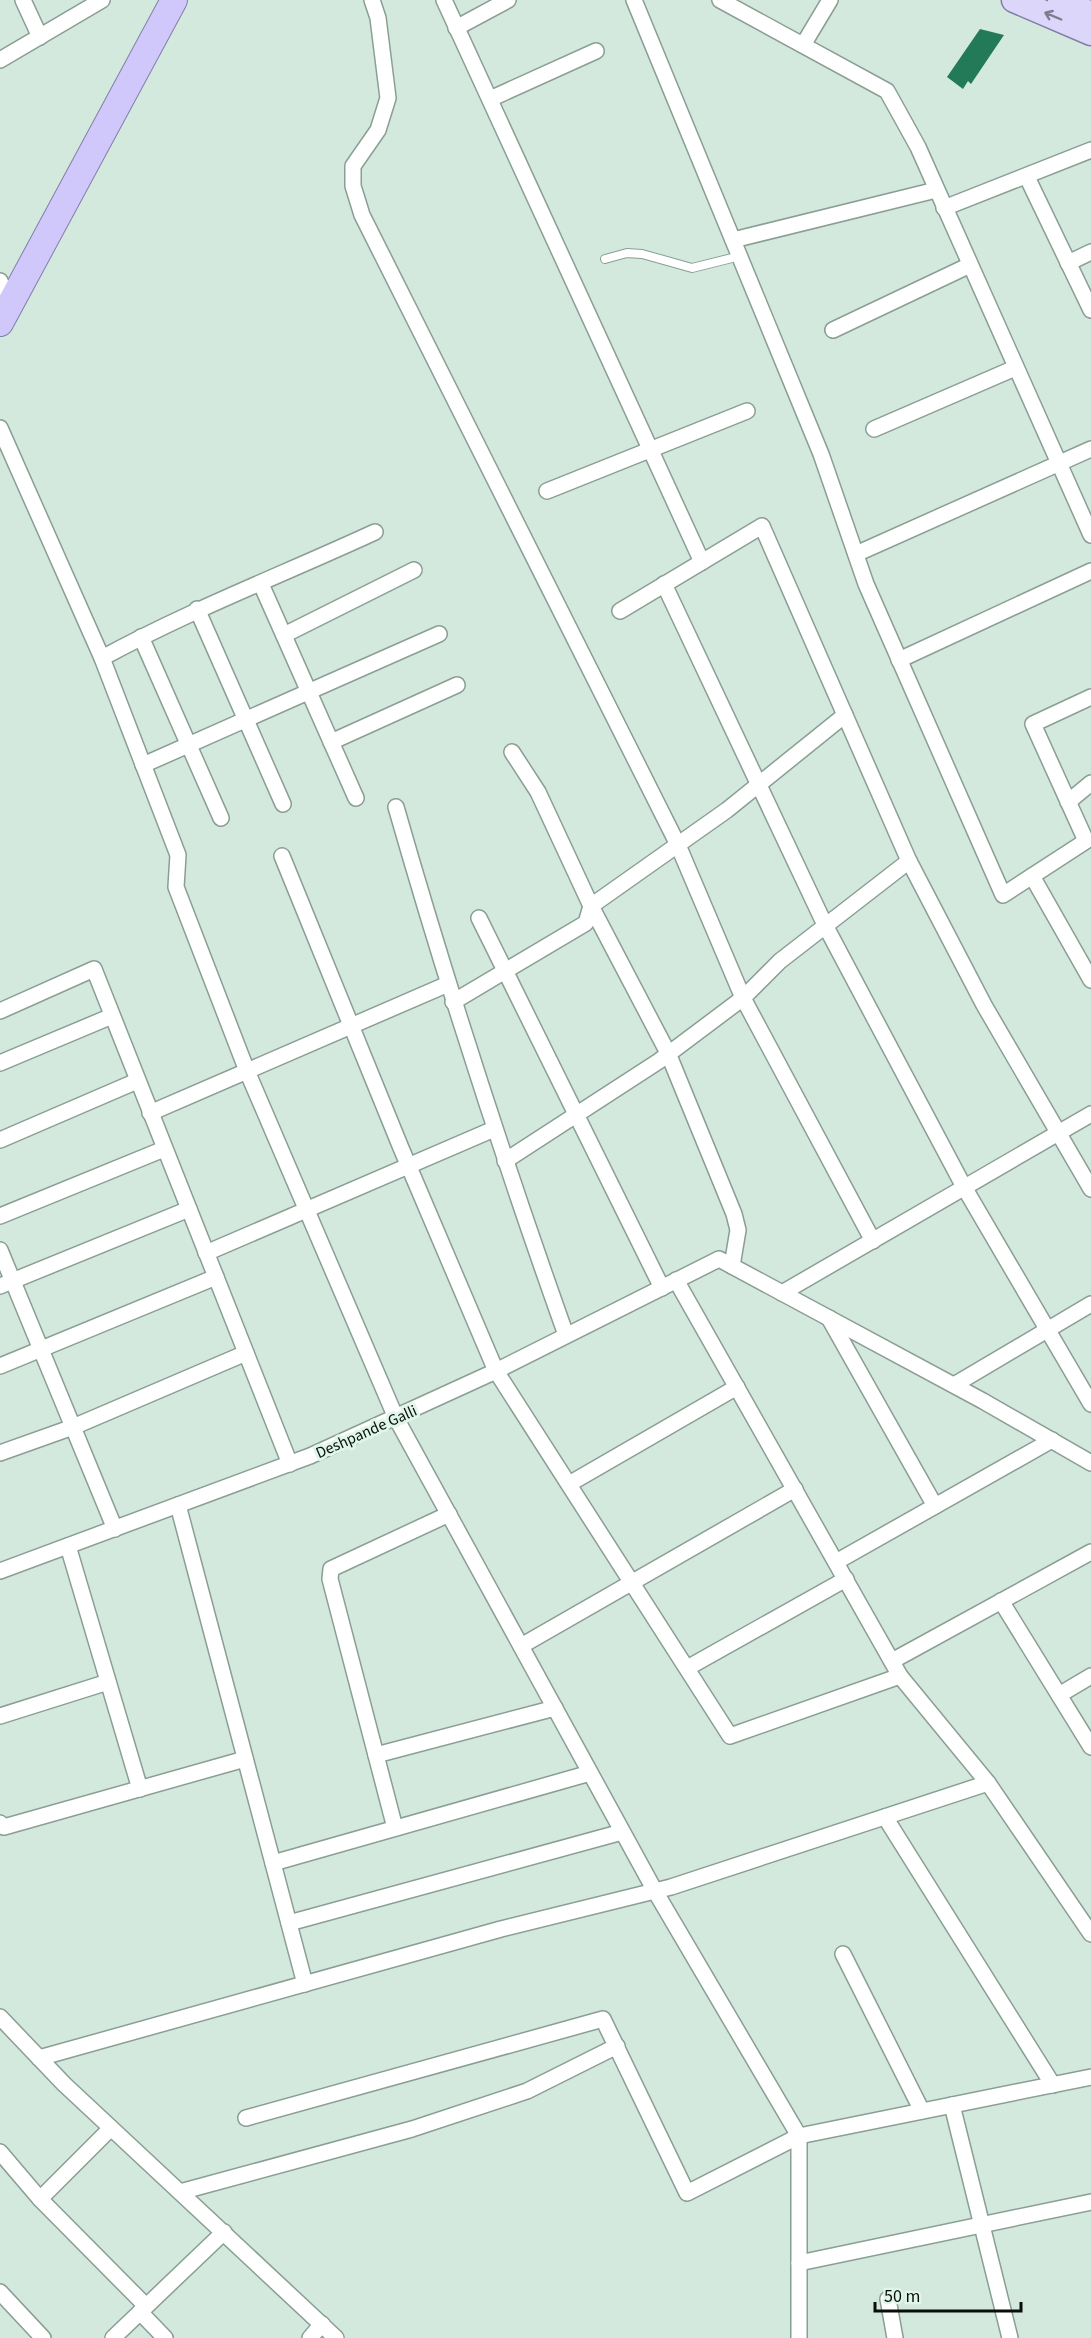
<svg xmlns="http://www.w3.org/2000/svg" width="1091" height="2338" font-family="'Source Sans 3',sans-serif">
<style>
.building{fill:#237a59}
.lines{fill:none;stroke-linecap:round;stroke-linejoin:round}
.service-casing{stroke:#8a9e94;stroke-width:10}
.minor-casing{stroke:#8a9e94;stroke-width:18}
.primary-casing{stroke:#827fa5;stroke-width:27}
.trunk-casing{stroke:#827fa5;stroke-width:28}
.service{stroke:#fff;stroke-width:8}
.minor{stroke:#fff;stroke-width:15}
.primary{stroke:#dcd6fb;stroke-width:24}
.trunk{stroke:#d0c8fa;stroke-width:26}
.oneway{stroke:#7d7c8f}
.labels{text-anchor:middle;stroke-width:6;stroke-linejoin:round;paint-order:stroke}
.street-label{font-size:16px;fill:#080f0b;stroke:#e1f6eb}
</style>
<rect width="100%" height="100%" fill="#d4e9de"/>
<path class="building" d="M 980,29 L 1004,35 L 971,84 L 968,81 L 963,89 L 947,77 Z"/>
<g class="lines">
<defs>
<path id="service" d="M 605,259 L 627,253 L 642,254 L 692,268 L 740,256"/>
<g id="minor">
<path d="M 23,0 L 40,37"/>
<path d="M 372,0 L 378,18 L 388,98 L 378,130 L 353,166 L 353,186 L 362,215 L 678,845 L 743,998 L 873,1241"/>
<path d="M 444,0 L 702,562"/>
<path d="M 634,0 L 821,454 L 866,584 L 1003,895 L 1086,841 L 1033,724 L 1091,697"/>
<path d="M 720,0 L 887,91 L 918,147 L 1091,535"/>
<path d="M 456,28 L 508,0"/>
<path d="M 803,45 L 830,0"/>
<path d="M 0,60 L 102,0"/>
<path d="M 490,99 L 596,51"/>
<path d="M 1027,177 L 1091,310"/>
<path d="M 944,208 L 1091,150"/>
<path d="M 733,240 L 936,190"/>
<path d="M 1068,263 L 1091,252"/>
<path d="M 0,281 L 10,303"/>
<path d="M 833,330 L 970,265"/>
<path d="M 0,428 L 102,658 L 178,855 L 176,887 L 247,1071 L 396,1418 L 655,1891 L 799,2136 L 799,2338"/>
<path d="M 874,429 L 1015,368"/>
<path d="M 547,491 L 747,411"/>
<path d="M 856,554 L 1091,449"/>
<path d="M 261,584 L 356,798"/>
<path d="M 664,584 L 825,925 L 964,1187 L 1091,1404"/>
<path d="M 197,609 L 283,804"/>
<path d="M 620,611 L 762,526 L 909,861 L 984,1005 L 1091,1189"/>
<path d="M 284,635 L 414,570"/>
<path d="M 141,637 L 221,818"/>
<path d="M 102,658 C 190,610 284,574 375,532"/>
<path d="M 899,660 L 1091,571"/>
<path d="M 331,742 L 457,685"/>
<path d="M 512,752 L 538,792 L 591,906 L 668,1053 L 734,1214 L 738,1230 L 732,1266"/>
<path d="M 143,765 L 439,634"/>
<path d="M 1068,802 L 1091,783"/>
<path d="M 396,807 C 447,985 504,1161 566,1335"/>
<path d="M 282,856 L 401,1148 L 496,1371 L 730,1736 L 900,1676"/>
<path d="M 1032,876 L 1091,980"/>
<path d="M 479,918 L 662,1288"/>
<path d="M 453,1002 L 586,923 L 591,906 L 727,810 L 845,715"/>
<path d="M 0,1011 L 94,969 L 290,1464"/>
<path d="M 0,1063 L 112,1016"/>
<path d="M 150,1113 L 448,984"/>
<path d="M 0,1140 L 137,1081"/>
<path d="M 505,1161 L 659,1061 L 743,998 L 780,961 L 909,861"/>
<path d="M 0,1216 L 164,1149"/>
<path d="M 0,1250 L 115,1529"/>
<path d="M 206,1253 L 494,1129"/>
<path d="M 676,1280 L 900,1676 L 988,1783"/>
<path d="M 0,1286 L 189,1209"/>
<path d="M 782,1293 L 1091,1114"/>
<path d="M 829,1318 L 935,1506"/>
<path d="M 0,1366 L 216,1277"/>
<path d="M 954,1385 L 1091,1304"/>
<path d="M 0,1453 L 73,1427 L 246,1353"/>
<path d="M 569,1484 L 737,1387"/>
<path d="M 178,1505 L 305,1984"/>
<path d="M 68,1546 L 140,1789"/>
<path d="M 836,1562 L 1052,1440"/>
<path d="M 0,1571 L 310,1456 L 496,1371 L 719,1259 L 983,1401 L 1091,1463"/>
<path d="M 1001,1601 L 1091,1747"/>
<path d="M 521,1646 L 795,1489"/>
<path d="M 892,1661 L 1091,1552"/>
<path d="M 689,1667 L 846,1579"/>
<path d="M 1059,1695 L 1091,1676"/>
<path d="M 0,1716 L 108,1682"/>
<path d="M 376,1755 L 555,1708"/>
<path d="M 885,1817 L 1053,2085"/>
<path d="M 0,1823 L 4,1827 L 245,1759"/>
<path d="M 395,1828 L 330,1579 L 331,1569 L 449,1514"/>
<path d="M 273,1863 L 590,1773"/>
<path d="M 289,1923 L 622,1832"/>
<path d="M 843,1954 L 922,2111"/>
<path d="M 0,2017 L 64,2084 L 336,2338"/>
<path d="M 39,2058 L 501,1929 L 671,1887 L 988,1783 L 1091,1934"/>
<path d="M 952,2105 L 1010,2338"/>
<path d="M 246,2118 L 603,2019 L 687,2193 L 799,2136 L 1091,2077"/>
<path d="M 0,2152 L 40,2199 L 146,2306"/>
<path d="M 180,2192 L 412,2129 L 527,2091 L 617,2046"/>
<path d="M 40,2199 L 111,2128"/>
<path d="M 799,2263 L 1091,2202"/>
<path d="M 0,2292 L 43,2338"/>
<path d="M 888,2299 L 895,2338"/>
<path d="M 140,2312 L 165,2338"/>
<path d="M 113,2338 L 224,2232"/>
<path d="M 310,2338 L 322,2324"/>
</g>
<g id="primary">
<path d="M 1014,0 L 1091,33"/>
<path d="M 1060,0 L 1091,14"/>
</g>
<path id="trunk" d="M 0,323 L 174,0"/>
</defs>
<use href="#service" class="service-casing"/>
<use href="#minor" class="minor-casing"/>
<use href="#primary" class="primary-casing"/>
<use href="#trunk" class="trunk-casing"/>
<use href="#service" class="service"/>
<use href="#minor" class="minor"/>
<use href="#primary" class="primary"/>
<use href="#trunk" class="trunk"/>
</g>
<defs><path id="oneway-shaft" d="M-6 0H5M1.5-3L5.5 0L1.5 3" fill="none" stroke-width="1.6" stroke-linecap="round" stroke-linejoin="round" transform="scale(1.5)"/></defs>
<use class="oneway" href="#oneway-shaft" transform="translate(1053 16) rotate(-157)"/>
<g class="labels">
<g class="street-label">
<text transform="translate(366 1431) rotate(-24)" y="6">Deshpande Galli</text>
</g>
</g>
<path d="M875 2302v9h146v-9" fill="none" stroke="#080f0b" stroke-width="3"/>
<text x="884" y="2302" font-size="18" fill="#080f0b" stroke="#e1f6eb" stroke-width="4.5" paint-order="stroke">50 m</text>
</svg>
